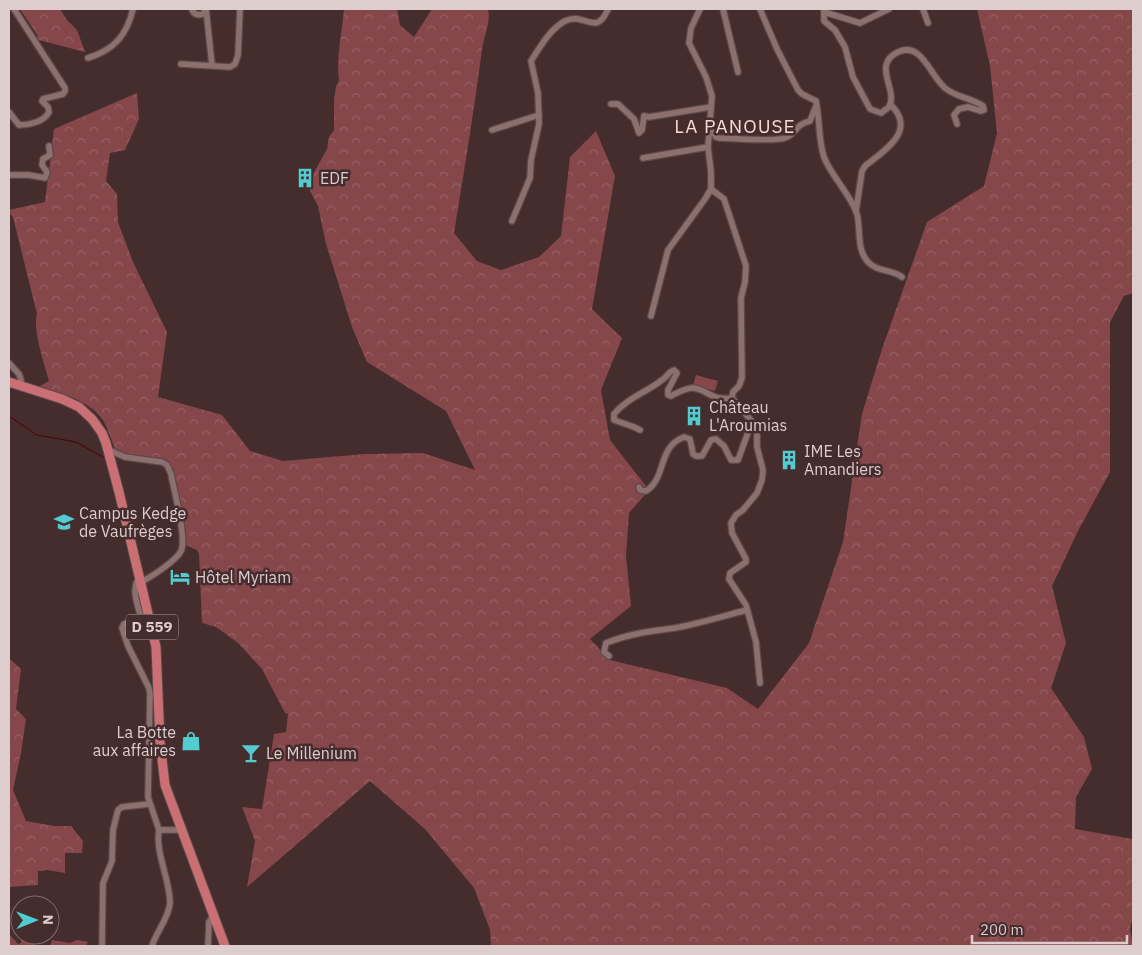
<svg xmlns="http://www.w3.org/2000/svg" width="1142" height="955" font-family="'IBM Plex Sans',sans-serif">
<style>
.forest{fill:url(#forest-crowns)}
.garden{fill:#86474a}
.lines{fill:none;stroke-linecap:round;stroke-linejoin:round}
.stream{stroke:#4c000f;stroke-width:1}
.street-casing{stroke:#5c4849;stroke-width:8}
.primary-casing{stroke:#5c4849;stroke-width:11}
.street{stroke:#8c7070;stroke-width:5.5}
.primary{stroke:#ca6f74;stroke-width:9}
.labels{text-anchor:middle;stroke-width:5;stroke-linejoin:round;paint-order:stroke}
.shield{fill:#452c2d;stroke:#af9d9d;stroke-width:1}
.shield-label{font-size:15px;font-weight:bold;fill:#ddcdcd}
.poi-label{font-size:16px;fill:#ddcdcd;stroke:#452c2d;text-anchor:start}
.quarter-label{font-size:19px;letter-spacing:1px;fill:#f7d7d7;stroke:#452c2d}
</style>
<defs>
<pattern id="forest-crowns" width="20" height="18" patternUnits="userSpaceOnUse" patternTransform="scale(1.25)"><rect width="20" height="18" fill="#86474a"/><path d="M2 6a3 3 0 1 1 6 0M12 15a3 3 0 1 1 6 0" fill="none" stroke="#976063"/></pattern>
</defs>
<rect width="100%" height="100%" fill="#452c2d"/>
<g class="forest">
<path d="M 20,9 L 60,9 L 67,20 L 77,30 L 85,52 L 35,39 L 38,36 Z"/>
<path d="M 344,9 L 397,9 L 400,25 L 414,37 L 432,9 L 488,9 C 491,23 484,35 482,50 C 474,111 464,172 454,233 L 477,261 L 501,270 L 539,257 L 561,236 L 570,157 L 596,131 L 615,176 L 592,309 L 622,338 L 601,390 L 610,440 L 649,490 L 629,513 L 626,556 L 631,606 L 590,639 L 610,660 L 727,688 L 758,709 L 809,643 L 843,542 L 862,414 L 882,349 L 927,222 L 984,186 L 997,133 L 990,66 L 977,9 L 1133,9 L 1133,293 L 1124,296 L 1110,322 L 1110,472 L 1078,531 L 1052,586 L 1066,643 L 1051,688 L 1084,737 L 1092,769 L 1076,797 L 1075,829 L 1133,839 L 1133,916 L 1130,929 L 1133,946 L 491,946 L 490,930 L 474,888 L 425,829 L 370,781 L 247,887 L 255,841 L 242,807 L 262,809 L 274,734 L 286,732 L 288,714 L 285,713 L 262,669 L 238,643 L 216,627 L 202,623 L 199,554 L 197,550 L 185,545 L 186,531 L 173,468 L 165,460 L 126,454 L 115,449 C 111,439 108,429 103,420 C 88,399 61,394 38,387 L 49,381 C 45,366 32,329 37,314 L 13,217 L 9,213 L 9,210 L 45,202 L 54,129 L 137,93 L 139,119 L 125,150 L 110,153 L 106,181 L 117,194 L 118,222 L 133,262 L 167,332 L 158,397 L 222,415 L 250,451 L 283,461 L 365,454 L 423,453 L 475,470 L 446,411 L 367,362 L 352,327 L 326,244 L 318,206 L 307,185 L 327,149 L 329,137 L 334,130 L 334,101 L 336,86 L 339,81 C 336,57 342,33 344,9 Z"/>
<path d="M 9,658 L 21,669 L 16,709 L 26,719 L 21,753 L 13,790 L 26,821 L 54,826 L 71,826 L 83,841 L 82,853 L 65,853 L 65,873 L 47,870 L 38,871 L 38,885 L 9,887 Z"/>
<path d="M 9,934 L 18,944 L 21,943 L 22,935 L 30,935 L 36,946 L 9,946 Z"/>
<path d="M 52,940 L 70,943 L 77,940 L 88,942 L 86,946 L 50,946 Z"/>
</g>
<path class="garden" d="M 696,375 L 718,381 L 715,391 L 693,385 Z"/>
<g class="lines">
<path class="stream" d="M 9,416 L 37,435 L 76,442 L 103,457"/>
<defs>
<g id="street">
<path d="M 192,9 C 193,14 198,16 203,14 L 206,9"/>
<path d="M 206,9 L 212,65"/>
<path d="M 700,9 L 691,28 L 689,43 L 706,77 L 712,96 L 708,147 L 711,172 L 711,189 L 724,199 L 746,266 L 745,282 L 741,298 L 742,378 L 739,386 L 733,392 L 732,398 L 754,424 L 757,432 L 757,447 L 763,470 L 762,480 L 757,493 L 743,510 L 736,515 L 731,523 L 732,533 L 746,559 L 746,562 L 730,573 L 729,579 L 746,605 L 756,642 L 760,683"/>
<path d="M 723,9 L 738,72"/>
<path d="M 760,9 L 777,49 L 798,90 L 802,94 L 816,101 C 820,119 818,139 824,157 C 831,176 851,195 857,214 C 861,229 856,249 868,262 C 877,272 891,269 902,277"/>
<path d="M 824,9 L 824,21 L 835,30 L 845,47 L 853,77 L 870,109 L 881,113 L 889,107 C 896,95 884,79 886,66 C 887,59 892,55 898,52 C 921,41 930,75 945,88 C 955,97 972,98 983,106 L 984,110 L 981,111 L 968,107 L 959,109 L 954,115 L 957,124"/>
<path d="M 923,9 L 928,23"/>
<path d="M 824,12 L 860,23 L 889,9"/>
<path d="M 88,58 C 114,50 127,35 133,9"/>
<path d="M 181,64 L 230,67 L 235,64 L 238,55 L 240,9"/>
<path d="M 611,104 L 618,104 L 634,119 L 639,133 L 642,130 L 644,116 L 649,117 L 711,107"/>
<path d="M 9,112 L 19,125 C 29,125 44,122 49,112 L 48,107 L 42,101 L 43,99 L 63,94 L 65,91 L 65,88 L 14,9"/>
<path d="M 709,126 L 716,137 L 719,138 C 733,138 774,142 785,138 C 798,133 794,125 810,121 L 816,106"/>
<path d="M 492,130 L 539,115"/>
<path d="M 643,158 L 708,147"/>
<path d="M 9,175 L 29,175 L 45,178 L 47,172 L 42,165 L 43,159 L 50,155 L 49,146"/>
<path d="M 856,211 L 862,171 L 865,166 C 885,150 917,131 891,105"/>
<path d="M 512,221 L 530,178 L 531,160 L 539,124 L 538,93 L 531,61 C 540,47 550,29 565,21 C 584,11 596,38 608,9"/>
<path d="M 651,316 L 668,250 L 705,199 L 711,189"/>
<path d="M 9,363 L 19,374 L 21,380"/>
<path d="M 640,430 L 634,427 L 614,420 L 614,414 C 627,398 647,392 662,380 C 667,377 668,372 674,370 L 677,373 L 668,390 L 668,395 L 671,396 C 677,393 686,387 694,388 C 710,391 711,401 732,398"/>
<path d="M 109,450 L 125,457 L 162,462 L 167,465 L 171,474 C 174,491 187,538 181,551 C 176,561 151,577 141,582"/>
<path d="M 639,487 L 640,490 L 646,491 C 667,478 657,447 684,437 L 690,439 L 693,454 L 696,456 L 702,456 L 711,440 L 716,439 L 724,446 L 731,460 L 738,460 L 750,427 L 754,424"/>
<path d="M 140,577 C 130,588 138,605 141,618 L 140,621 L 124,624 L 122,628 L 128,646 L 149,688 L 150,694 L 148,797 L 159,830 L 181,830"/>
<path d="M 609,656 L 604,652 L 606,643 C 628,634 651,631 675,628 C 699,624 723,616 747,610"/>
<path d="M 102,946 L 103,883 L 112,861 L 113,830 L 118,810 L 122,807 L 149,804"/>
<path d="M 152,946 C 156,932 169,918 170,903 C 170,879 155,853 159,830"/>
<path d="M 208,946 L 209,922 L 214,915"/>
</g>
<path id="primary" d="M 9,382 L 62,399 L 79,407 L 92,419 L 102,433 L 106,443 L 119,492 L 156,647 L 160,742 L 165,785 L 225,946"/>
</defs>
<use href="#street" class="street-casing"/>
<use href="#primary" class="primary-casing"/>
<use href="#street" class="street"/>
<use href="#primary" class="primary"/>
</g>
<defs>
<symbol id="building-bare" viewBox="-9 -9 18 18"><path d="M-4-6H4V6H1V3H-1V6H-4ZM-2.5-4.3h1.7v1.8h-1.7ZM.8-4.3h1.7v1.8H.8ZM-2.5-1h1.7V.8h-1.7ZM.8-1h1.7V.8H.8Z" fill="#52ccd1" stroke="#452c2d" stroke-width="2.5" paint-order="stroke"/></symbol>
<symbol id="university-bare" viewBox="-9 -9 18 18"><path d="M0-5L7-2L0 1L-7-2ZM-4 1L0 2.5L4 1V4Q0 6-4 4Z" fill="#52ccd1" stroke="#452c2d" stroke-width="2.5" paint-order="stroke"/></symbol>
<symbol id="hotel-bare" viewBox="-9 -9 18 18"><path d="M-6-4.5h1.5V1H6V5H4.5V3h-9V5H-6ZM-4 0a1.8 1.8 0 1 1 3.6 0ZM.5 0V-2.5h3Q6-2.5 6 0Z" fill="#52ccd1" stroke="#452c2d" stroke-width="2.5" paint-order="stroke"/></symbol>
<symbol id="shop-bare" viewBox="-9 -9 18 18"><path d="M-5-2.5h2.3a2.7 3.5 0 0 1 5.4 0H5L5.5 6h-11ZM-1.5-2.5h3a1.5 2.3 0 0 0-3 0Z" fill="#52ccd1" stroke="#452c2d" stroke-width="2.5" paint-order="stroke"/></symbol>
<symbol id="bar-bare" viewBox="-9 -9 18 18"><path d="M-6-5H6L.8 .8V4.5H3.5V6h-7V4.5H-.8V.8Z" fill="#52ccd1" stroke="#452c2d" stroke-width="2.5" paint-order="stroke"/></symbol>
</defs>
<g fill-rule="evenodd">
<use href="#building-bare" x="291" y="164" width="28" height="28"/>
<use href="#building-bare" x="680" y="402" width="28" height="28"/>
<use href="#building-bare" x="775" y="446" width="28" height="28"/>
<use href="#university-bare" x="50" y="508" width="28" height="28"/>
<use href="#hotel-bare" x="166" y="563" width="28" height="28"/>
<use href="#shop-bare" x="177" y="727" width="28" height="28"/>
<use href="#bar-bare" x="237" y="739" width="28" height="28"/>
</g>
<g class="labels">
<rect class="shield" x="126" y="614.5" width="52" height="25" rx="4"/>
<g class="shield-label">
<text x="152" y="632">D 559</text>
</g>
<g class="poi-label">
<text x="320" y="184">EDF</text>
<text x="709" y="413">Château<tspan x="709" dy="18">L'Aroumias</tspan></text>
<text x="804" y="457">IME Les<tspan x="804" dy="18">Amandiers</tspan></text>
<text x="79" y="519">Campus Kedge<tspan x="79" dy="18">de Vaufrèges</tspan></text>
<text x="195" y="583">Hôtel Myriam</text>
<text x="176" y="738" text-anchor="end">La Botte<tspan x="176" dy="18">aux affaires</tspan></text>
<text x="266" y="759">Le Millenium</text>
</g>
<g class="quarter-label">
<text x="735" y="133">LA PANOUSE</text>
</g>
</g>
<rect width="1142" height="955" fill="none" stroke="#ddcdcd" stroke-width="20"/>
<g transform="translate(35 920) rotate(89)"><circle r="24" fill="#452c2d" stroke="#826c6d"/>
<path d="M0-4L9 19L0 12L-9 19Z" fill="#52ccd1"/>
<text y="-8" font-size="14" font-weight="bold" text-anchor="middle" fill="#ddcdcd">N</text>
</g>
<path d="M972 935v8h155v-8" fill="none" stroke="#ddcdcd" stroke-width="2.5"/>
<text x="980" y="935" font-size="15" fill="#ddcdcd" stroke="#452c2d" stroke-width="4" paint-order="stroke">200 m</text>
</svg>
